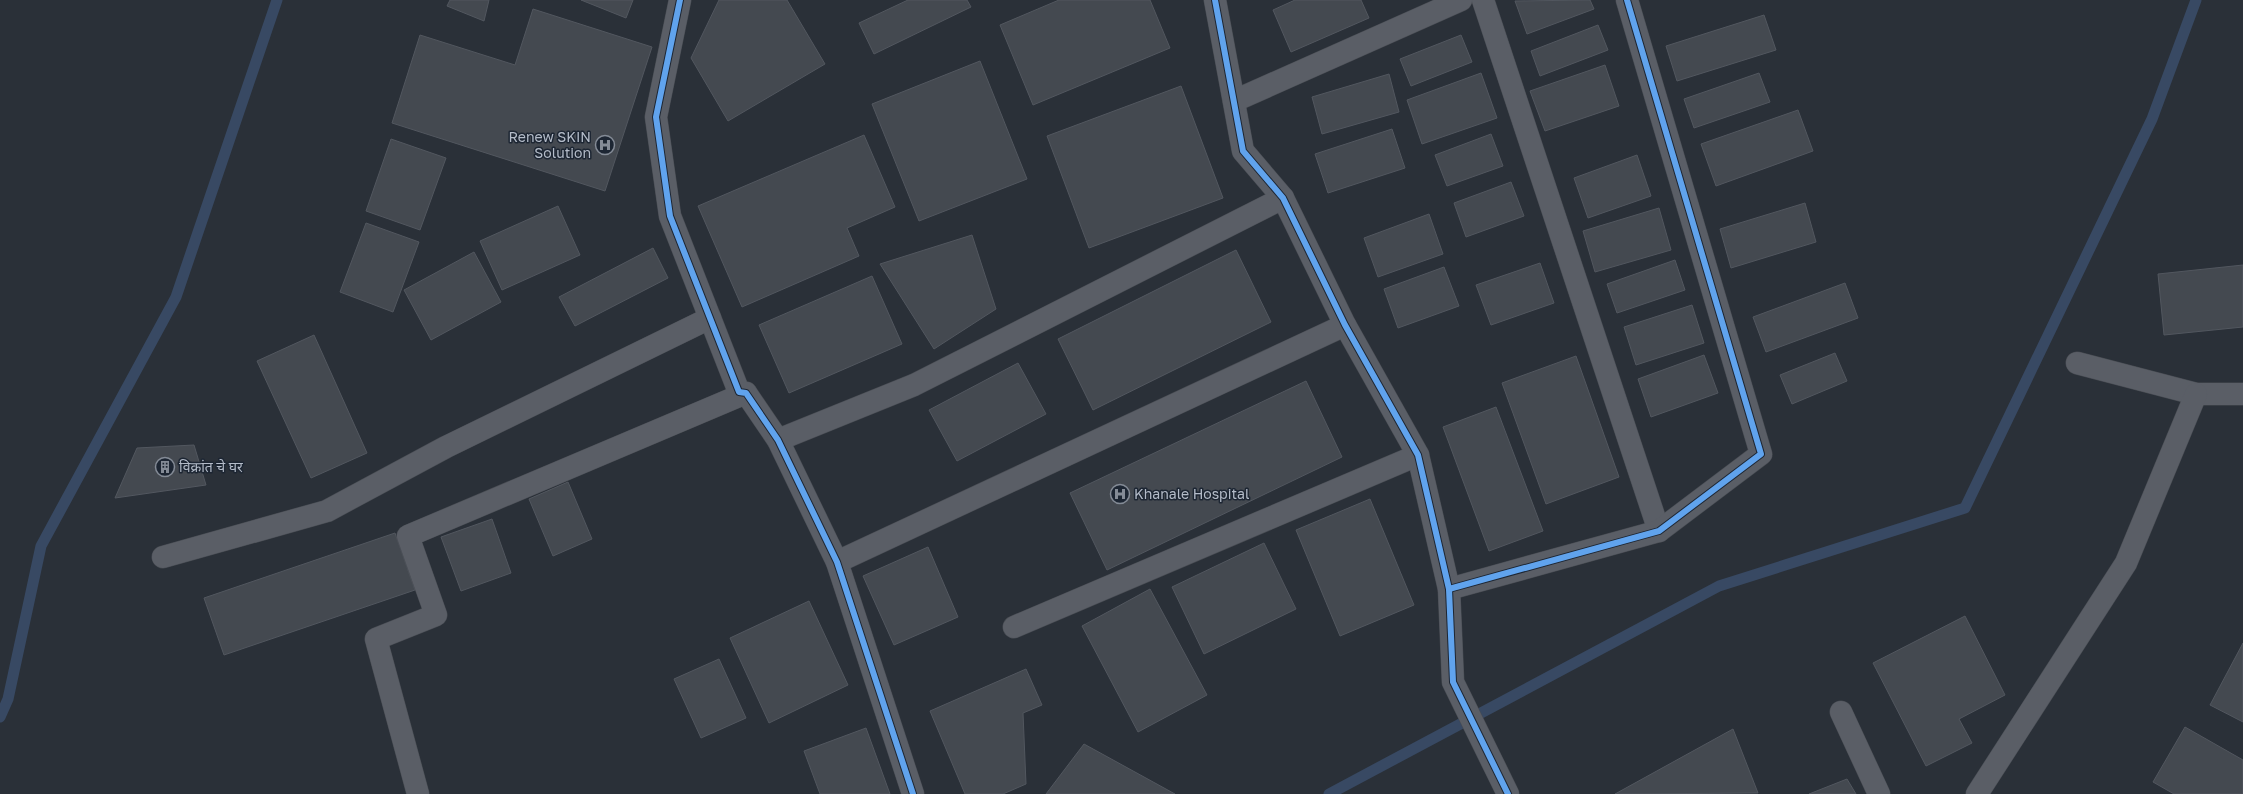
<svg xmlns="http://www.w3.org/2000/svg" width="2243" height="794" font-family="'Golos Text','Noto Sans Devanagari',sans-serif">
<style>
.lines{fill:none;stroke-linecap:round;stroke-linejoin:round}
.stream{stroke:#384963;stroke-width:11}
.building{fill:#444950;stroke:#52575f}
.minor-casing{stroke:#484c53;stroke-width:23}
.minor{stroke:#5a5e66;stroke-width:22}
.cycleway-casing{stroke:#1d2633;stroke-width:8}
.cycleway{stroke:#60a3ed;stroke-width:6}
.labels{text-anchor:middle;stroke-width:3;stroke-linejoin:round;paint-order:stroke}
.poi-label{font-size:14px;fill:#b4bcc9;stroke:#1d2633;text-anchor:start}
</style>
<rect width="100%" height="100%" fill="#2a3038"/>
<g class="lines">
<g class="stream">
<path d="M 0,717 L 8,699 L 41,546 L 176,297 L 277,0"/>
<path d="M 1329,794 L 1719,586 L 1965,508 L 2152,119 L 2196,0"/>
</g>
</g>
<g class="building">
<path d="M 450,0 L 489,0 L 484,21 L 447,6 Z"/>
<path d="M 581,0 L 633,0 L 626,18 Z"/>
<path d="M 719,0 L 787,0 L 825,64 L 728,121 L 691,58 Z"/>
<path d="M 908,0 L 967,0 L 971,7 L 874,54 L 859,23 Z"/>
<path d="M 1059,0 L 1150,0 L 1170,48 L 1033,105 L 1000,25 Z"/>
<path d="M 1295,0 L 1361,0 L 1369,18 L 1291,52 L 1273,10 Z"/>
<path d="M 1590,0 L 1594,9 L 1527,34 L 1515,1 Z"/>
<path d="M 533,9 L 652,47 L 605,191 L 392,123 L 420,35 L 515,65 Z"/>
<path d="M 1764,15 L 1776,50 L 1677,81 L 1666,46 Z"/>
<path d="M 1598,25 L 1608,50 L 1540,76 L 1531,51 Z"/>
<path d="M 1461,35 L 1472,62 L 1411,86 L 1400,59 Z"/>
<path d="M 980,61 L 1027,179 L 919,221 L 872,104 Z"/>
<path d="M 1605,65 L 1619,106 L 1545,131 L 1530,91 Z"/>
<path d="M 1481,73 L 1497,118 L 1422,144 L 1407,100 Z"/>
<path d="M 1759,73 L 1770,102 L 1694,128 L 1684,99 Z"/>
<path d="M 1389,74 L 1399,112 L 1322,134 L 1312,97 Z"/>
<path d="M 1181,86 L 1223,198 L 1089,248 L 1047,136 Z"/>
<path d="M 1798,110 L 1813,151 L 1716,186 L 1701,144 Z"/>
<path d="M 1392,129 L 1405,168 L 1328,193 L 1315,154 Z"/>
<path d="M 1491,134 L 1503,166 L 1447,186 L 1435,155 Z"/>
<path d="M 864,135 L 895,207 L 847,228 L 859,256 L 742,307 L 698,206 Z"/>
<path d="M 391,139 L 446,158 L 420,230 L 366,211 Z"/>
<path d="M 1637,155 L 1651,196 L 1588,218 L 1574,178 Z"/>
<path d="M 1511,182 L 1524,216 L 1466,237 L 1454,203 Z"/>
<path d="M 1805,203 L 1816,242 L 1731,268 L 1720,229 Z"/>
<path d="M 558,206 L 580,255 L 502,290 L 480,241 Z"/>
<path d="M 1659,208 L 1671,250 L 1595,272 L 1583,231 Z"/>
<path d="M 1429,214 L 1443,254 L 1378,277 L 1364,238 Z"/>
<path d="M 366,223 L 419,242 L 393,312 L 340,292 Z"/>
<path d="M 972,235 L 996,309 L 934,349 L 880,264 Z"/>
<path d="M 653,248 L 668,278 L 575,326 L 559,297 Z"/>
<path d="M 1236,250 L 1271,322 L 1093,410 L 1058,339 Z"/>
<path d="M 474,252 L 501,302 L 431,340 L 404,290 Z"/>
<path d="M 1675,260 L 1685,290 L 1617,313 L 1607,284 Z"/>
<path d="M 1540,263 L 1554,303 L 1491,325 L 1476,285 Z"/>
<path d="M 2243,265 L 2243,327 L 2164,335 L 2158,274 Z"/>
<path d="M 1444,267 L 1459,306 L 1398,328 L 1384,289 Z"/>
<path d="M 872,276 L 902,344 L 789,393 L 759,325 Z"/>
<path d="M 1845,283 L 1858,318 L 1766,352 L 1753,317 Z"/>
<path d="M 1692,305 L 1704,343 L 1636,365 L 1624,327 Z"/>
<path d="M 314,335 L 367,453 L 311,478 L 257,361 Z"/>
<path d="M 1835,353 L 1847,381 L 1792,404 L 1780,375 Z"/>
<path d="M 1704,355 L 1718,393 L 1651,417 L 1638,379 Z"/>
<path d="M 1576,356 L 1619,477 L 1546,504 L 1502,383 Z"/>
<path d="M 1018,363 L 1046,414 L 957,461 L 929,410 Z"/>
<path d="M 1306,381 L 1342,457 L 1107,570 L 1070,493 Z"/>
<path d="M 1496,407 L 1543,531 L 1489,551 L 1443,427 Z"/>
<path d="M 194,445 L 206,485 L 115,498 L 137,448 Z"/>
<path d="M 568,482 L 592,539 L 553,556 L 529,499 Z"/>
<path d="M 1370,499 L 1414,605 L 1340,636 L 1296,530 Z"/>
<path d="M 492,519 L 511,573 L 461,591 L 441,537 Z"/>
<path d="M 395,533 L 415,590 L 224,655 L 204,598 Z"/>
<path d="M 1264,543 L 1296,609 L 1204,654 L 1172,587 Z"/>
<path d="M 928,547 L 958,617 L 894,645 L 863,576 Z"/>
<path d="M 1150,589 L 1207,695 L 1138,732 L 1082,626 Z"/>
<path d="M 809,601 L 848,685 L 769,723 L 730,638 Z"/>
<path d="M 1965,616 L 2005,695 L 1959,719 L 1972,743 L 1926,766 L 1873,663 Z"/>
<path d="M 2243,643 L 2243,722 L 2210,705 Z"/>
<path d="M 719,659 L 746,718 L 701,738 L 674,679 Z"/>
<path d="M 1026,669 L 1042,705 L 1023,713 L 1026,784 L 1003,794 L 965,794 L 930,711 Z"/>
<path d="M 2185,727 L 2243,760 L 2243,794 L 2174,794 L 2153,782 Z"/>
<path d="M 866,728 L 890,794 L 820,794 L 804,751 Z"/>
<path d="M 1733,729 L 1758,793 L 1615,794 Z"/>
<path d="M 1084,744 L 1175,794 L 1046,794 Z"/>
<path d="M 1847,779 L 1856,794 L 1809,794 Z"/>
</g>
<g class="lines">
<defs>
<g id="minor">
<path d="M 680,0 L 656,117 L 670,216 L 739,392 L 746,393 L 778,440 L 837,562 L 913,794"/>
<path d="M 1215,0 L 1243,151 L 1283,198 L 1345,325 L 1418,455 L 1449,589 L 1453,682 L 1508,794"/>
<path d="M 1483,0 L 1659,531"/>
<path d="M 1234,101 L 1461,0"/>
<path d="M 2077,363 L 2196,394 L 2243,394"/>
<path d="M 778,440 L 914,385 L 1283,198"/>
<path d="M 163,557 L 327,511 L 446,447 L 710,318"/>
<path d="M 837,562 L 1345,325"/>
<path d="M 1449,589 L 1659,531 L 1761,454 L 1627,0"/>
<path d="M 1014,627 L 1418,455"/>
<path d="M 1841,712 L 1879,794"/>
<path d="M 418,794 L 376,639 L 436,615 L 408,536 L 746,393"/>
<path d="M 1977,794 L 2126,563 L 2196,394"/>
</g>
</defs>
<use href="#minor" class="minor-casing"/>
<use href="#minor" class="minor"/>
<defs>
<g id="cycleway">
<path d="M 680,0 L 656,117 L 670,216 L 739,392 L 746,393 L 778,440 L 837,562 L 913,794"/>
<path d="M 1215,0 L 1243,151 L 1283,198 L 1345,325 L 1418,455 L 1449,589 L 1453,682 L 1508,794"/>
<path d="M 1449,589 L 1659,531 L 1761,454 L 1627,0"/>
</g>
</defs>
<use href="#cycleway" class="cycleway-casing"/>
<use href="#cycleway" class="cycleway"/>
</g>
<defs>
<symbol id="hospital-ring" viewBox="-11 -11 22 22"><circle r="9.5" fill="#1d2633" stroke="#848b96" stroke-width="1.5"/><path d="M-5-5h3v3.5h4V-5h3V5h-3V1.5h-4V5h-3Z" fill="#848b96"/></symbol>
<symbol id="building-ring" viewBox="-11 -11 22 22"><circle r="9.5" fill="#1d2633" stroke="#848b96" stroke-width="1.5"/><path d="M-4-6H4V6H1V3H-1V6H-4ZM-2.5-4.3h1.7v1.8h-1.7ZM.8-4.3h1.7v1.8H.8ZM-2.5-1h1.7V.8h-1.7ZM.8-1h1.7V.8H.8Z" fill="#848b96"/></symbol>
</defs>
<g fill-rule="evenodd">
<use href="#hospital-ring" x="594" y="134" width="22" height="22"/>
<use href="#building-ring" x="154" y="456" width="22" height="22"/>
<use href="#hospital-ring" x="1109" y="483" width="22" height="22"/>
</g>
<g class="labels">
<g class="poi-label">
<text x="591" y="142" text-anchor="end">Renew SKIN<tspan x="591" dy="16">Solution</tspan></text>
<text x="179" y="472">विक्रांत चे घर</text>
<text x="1134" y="499">Khanale Hospital</text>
</g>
</g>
</svg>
